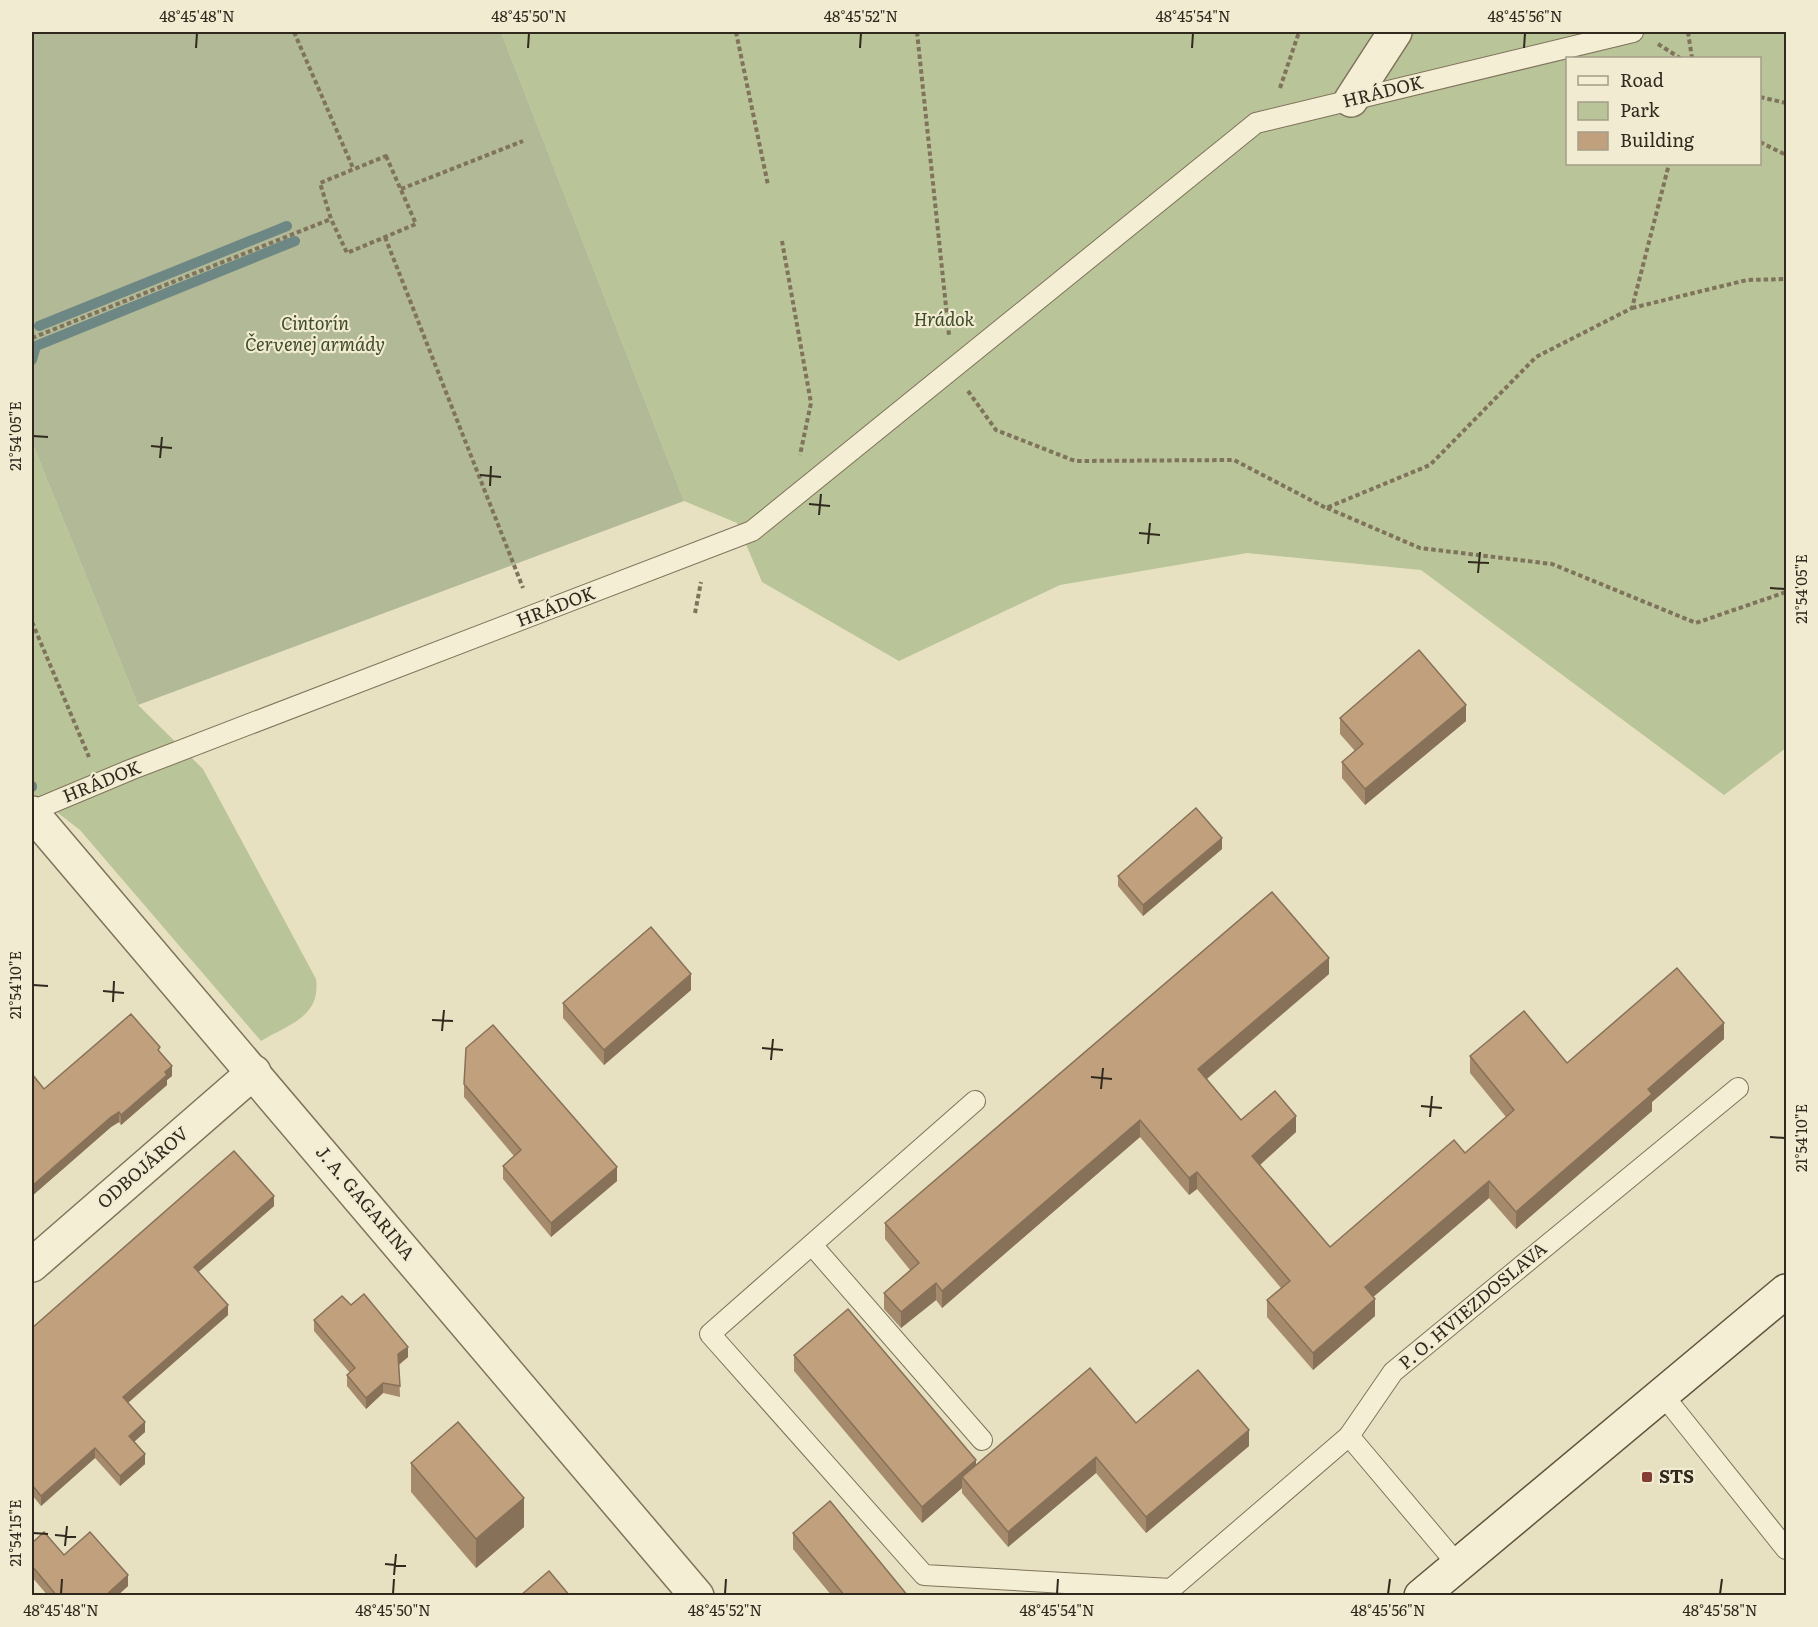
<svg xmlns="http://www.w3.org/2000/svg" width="1818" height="1627" font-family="Literata,serif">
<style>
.green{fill:#b9c498;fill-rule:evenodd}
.cemetery{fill:#b1b996}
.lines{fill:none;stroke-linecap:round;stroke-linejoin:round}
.stream{stroke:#6d8784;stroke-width:10}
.lane-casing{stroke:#7f735c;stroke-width:22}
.street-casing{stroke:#7f735c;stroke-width:36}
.secondary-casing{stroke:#61543f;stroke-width:36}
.path{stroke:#7f735c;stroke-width:4;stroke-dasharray:4.5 3;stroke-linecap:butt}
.lane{stroke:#f3eed4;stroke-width:20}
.street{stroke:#f3eed4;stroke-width:33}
.secondary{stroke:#f3eed4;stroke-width:33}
.wall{fill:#a68a6c}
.shaded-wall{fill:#877158}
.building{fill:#c1a17d;stroke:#877158;stroke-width:1.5}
.ticks{fill:none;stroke:#31291e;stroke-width:2}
.poi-dot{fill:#863d34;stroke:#f0ebd1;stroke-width:2}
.labels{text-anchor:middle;stroke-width:4.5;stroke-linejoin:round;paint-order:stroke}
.street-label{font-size:18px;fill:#31291e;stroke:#f0ebd1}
.park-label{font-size:18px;font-style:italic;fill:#3d4a27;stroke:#f0ebd1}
.poi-label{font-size:18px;font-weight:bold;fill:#31291e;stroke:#f0ebd1;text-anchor:start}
.neatline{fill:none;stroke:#31291e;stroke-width:2}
.ticks-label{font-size:15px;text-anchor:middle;fill:#31291e}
</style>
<rect width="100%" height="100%" fill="#e7e1c2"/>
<g class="green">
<path d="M 501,32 L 1786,32 L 1786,748 L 1724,795 L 1421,570 L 1247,553 L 1060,585 L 899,661 L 762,582 L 737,523 L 684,501 ZM 1568,58 L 1760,58 L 1760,164 L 1568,164 Z"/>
<path d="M 32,442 L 138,705 L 203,769 L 316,979 C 321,1017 289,1024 261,1041 L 80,830 L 32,793 Z"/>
</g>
<path class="cemetery" d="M 32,32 L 501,32 L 684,501 L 138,705 L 32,442 Z"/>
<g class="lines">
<g class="stream">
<path d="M 39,326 L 287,226"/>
<path d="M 32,360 L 36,346 L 295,241"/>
<path d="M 32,786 L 32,787"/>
</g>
<defs>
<g id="lane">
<path d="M 32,811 L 130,770 L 752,531 L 1256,123 L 1633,32"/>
<path d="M 975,1101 L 710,1334 L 924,1575 L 1171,1589 L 1349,1436 L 1393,1372 L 1738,1088"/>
<path d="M 812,1245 L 982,1440"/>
<path d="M 1663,1395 L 1786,1549"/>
<path d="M 1349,1436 L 1458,1565"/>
</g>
<g id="street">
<path d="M 1351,100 L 1395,32"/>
<path d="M 32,813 L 697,1596"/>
<path d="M 32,1265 L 254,1072"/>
</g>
<path id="secondary" d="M 1421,1596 L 1786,1291"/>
</defs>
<use href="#lane" class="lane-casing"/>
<use href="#street" class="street-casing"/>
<use href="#secondary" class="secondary-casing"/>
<g class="path">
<path d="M 294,32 L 353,168"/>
<path d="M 736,32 L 768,185"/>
<path d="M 917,32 L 949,335"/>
<path d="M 1688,32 L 1692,58"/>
<path d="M 1658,44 L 1680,58"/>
<path d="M 1280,88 L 1299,32"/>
<path d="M 1760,97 L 1786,103"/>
<path d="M 1760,142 L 1786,155"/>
<path d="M 386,156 L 416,224 L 347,253 L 331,219 L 320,183 Z"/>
<path d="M 401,189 L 523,141"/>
<path d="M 385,237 L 523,588"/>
<path d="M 782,241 L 811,403 L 800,455"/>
<path d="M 1632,308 L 1747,280 L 1786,279"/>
<path d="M 32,338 L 331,219"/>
<path d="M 968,391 L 996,430 L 1075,461 L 1234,460 L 1326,508 L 1430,465 L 1536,357 L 1632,308 L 1669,164"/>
<path d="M 1327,508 L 1420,548 L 1552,564 L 1696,623 L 1786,592"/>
<path d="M 695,613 L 701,582"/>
<path d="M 32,622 L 89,757"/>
</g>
<use href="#lane" class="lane"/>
<use href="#street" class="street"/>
<use href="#secondary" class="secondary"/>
</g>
<g class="wall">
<path d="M 1340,718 L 1466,721 L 1365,805 L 1342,778 L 1342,762 L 1355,751 L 1340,734 Z"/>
<path d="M 1222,849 L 1143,916 L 1118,886 L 1118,876 Z"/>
<path d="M 1329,974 L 1207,1079 L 1241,1120 L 1296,1132 L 1260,1165 L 1330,1247 L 1465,1153 L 1506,1117 L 1470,1073 L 1470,1056 L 1567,1063 L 1724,1039 L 1652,1102 L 1652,1111 L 1516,1229 L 1489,1198 L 1373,1297 L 1375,1316 L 1313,1370 L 1267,1317 L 1267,1300 L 1281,1288 L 1197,1189 L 1189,1195 L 1140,1137 L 942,1308 L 936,1300 L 901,1328 L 884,1309 L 884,1293 L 910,1270 L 885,1239 L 885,1223 Z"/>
<path d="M 691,990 L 604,1065 L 563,1018 L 563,1003 Z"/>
<path d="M 160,1053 L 172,1076 L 167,1080 L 167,1085 L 121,1125 L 119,1122 L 111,1127 L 32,1196 L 32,1074 L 44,1089 Z"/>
<path d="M 464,1084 L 617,1181 L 551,1237 L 503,1179 L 503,1166 L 514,1156 L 464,1097 Z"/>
<path d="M 274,1206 L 198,1272 L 228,1315 L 128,1403 L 145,1432 L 134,1442 L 145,1464 L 120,1486 L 95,1458 L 41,1506 L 32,1495 L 32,1328 Z"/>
<path d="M 351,1305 L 408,1357 L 399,1365 L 400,1397 L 383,1393 L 366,1409 L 347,1386 L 347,1375 L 350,1373 L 314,1331 L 314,1320 Z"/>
<path d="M 794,1355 L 976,1465 L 1136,1423 L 1249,1446 L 1146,1533 L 1096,1473 L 1008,1547 L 962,1493 L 962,1488 L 922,1523 L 794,1371 Z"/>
<path d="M 411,1463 L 524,1527 L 476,1568 L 411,1492 Z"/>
<path d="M 793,1533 L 908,1596 L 832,1596 L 793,1549 Z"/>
<path d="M 32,1543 L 64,1555 L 128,1586 L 117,1596 L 48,1596 L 32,1577 Z"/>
</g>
<g class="shaded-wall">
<path d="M 1466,705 L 1466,721 L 1365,805 L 1365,789 Z"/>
<path d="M 1222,838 L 1222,849 L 1143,916 L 1143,905 Z"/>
<path d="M 1329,958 L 1329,974 L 1198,1086 L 1198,1069 Z"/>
<path d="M 691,974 L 691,990 L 604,1065 L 604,1050 Z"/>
<path d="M 1724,1023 L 1724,1039 L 1652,1102 L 1652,1111 L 1516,1229 L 1516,1212 L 1648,1089 Z"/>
<path d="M 172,1066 L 172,1076 L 167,1080 L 167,1085 L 121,1125 L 121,1115 Z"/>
<path d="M 119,1112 L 119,1122 L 111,1127 L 32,1196 L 32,1186 L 111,1117 Z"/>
<path d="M 1296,1116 L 1296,1132 L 1252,1172 L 1252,1156 Z"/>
<path d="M 1140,1120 L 1140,1137 L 942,1308 L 942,1291 Z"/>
<path d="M 617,1167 L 617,1181 L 551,1237 L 551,1223 Z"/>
<path d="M 1197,1172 L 1197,1189 L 1189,1195 L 1189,1178 Z"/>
<path d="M 1489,1181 L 1489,1198 L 1365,1304 L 1365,1287 Z"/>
<path d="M 274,1196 L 274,1206 L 194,1276 L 194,1267 Z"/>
<path d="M 936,1283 L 936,1300 L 901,1328 L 901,1312 Z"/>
<path d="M 1375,1299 L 1375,1316 L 1313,1370 L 1313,1353 Z"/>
<path d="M 228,1305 L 228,1315 L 123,1407 L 123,1397 Z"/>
<path d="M 408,1347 L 408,1357 L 398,1365 L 398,1354 Z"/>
<path d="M 383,1383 L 383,1393 L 366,1409 L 366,1398 Z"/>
<path d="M 145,1422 L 145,1432 L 129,1446 L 129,1436 Z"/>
<path d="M 1249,1430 L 1249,1446 L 1146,1533 L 1146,1517 Z"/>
<path d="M 95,1448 L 95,1458 L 41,1506 L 41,1496 Z"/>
<path d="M 145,1454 L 145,1464 L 120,1486 L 120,1476 Z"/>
<path d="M 1096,1457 L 1096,1473 L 1008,1547 L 1008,1532 Z"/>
<path d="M 976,1460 L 976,1476 L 962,1477 L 962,1488 L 922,1523 L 922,1507 Z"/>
<path d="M 524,1498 L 524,1527 L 476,1568 L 476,1539 Z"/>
<path d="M 128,1575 L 128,1586 L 117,1596 L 105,1596 Z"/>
</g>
<g class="building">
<path d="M 1419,650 L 1466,705 L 1365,789 L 1342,762 L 1363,744 L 1340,718 Z"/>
<path d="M 1196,808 L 1222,838 L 1143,905 L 1118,876 Z"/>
<path d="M 1272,892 L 1329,958 L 1198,1069 L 1241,1120 L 1275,1091 L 1296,1116 L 1252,1156 L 1330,1247 L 1454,1140 L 1465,1153 L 1514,1110 L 1470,1056 L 1524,1011 L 1567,1063 L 1677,968 L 1724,1023 L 1648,1089 L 1652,1094 L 1516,1212 L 1489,1181 L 1365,1287 L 1375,1299 L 1313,1353 L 1267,1300 L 1290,1281 L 1197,1172 L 1189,1178 L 1140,1120 L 942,1291 L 936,1283 L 901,1312 L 884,1293 L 919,1263 L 885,1223 Z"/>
<path d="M 651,927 L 691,974 L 604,1050 L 563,1003 Z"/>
<path d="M 131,1014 L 160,1047 L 158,1050 L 172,1066 L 165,1072 L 167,1075 L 121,1115 L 119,1112 L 111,1117 L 32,1186 L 32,1074 L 44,1089 Z"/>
<path d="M 493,1025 L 617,1167 L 551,1223 L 503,1166 L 521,1150 L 464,1084 L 466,1048 Z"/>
<path d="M 234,1151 L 274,1196 L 194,1267 L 228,1305 L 123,1397 L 145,1422 L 129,1436 L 145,1454 L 120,1476 L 95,1448 L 41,1496 L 32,1485 L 32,1328 Z"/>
<path d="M 364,1294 L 408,1347 L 398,1354 L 400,1386 L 383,1383 L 366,1398 L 347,1375 L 355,1368 L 314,1320 L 342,1296 L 351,1305 Z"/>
<path d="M 848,1309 L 976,1460 L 922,1507 L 794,1355 Z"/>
<path d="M 1090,1368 L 1136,1423 L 1198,1370 L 1249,1430 L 1146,1517 L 1096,1457 L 1008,1532 L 962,1477 Z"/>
<path d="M 458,1422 L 524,1498 L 476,1539 L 411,1463 Z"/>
<path d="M 830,1501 L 908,1596 L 845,1596 L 793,1533 Z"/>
<path d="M 44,1532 L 64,1555 L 90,1532 L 128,1575 L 105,1596 L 57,1596 L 32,1566 L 32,1543 Z"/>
<path d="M 549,1571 L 570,1596 L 520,1596 Z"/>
</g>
<path class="ticks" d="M 196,48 L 197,33M 528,48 L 529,33M 860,48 L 861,33M 1192,48 L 1193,33M 1524,48 L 1525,33M 33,436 L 48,437M 151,446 L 172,448M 160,458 L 162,437M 480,475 L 501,477M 490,486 L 491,466M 809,504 L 830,506M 819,515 L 821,494M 1139,533 L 1160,535M 1148,544 L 1150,523M 1468,562 L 1489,563M 1478,573 L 1480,552M 1770,588 L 1785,589M 33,985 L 48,986M 103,991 L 124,993M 113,1002 L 114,981M 432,1020 L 453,1021M 442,1031 L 444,1010M 762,1048 L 783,1050M 771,1060 L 773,1039M 1091,1077 L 1112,1079M 1101,1089 L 1103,1068M 1421,1106 L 1442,1108M 1430,1117 L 1432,1096M 1770,1137 L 1785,1138M 33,1533 L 48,1534M 55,1535 L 76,1537M 65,1546 L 67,1526M 385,1564 L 406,1566M 394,1575 L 396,1554M 61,1594 L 62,1579M 393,1594 L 394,1579M 725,1594 L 726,1579M 1057,1594 L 1058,1579M 1388,1594 L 1390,1579M 1720,1594 L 1722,1579"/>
<rect class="poi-dot" x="1641" y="1471" width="12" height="12" rx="3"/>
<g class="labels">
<g class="street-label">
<text transform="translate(1383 92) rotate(-14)" y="6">HRÁDOK</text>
<text transform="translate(556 607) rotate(-21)" y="6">HRÁDOK</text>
<text transform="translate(102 782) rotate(-22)" y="6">HRÁDOK</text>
<text transform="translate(143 1168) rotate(-41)" y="6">ODBOJÁROV</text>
<text transform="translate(365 1203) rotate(50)" y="6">J. A. GAGARINA</text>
<text transform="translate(1473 1306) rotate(-40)" y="6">P. O. HVIEZDOSLAVA</text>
</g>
<g class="park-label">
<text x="944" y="326">Hrádok</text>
<text x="315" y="330">Cintorín<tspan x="315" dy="21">Červenej armády</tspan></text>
</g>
<g class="poi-label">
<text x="1659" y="1483">STS</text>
</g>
</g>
<rect width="1818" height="1627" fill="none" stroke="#f0ebd1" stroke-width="66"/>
<rect x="1566" y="57" width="195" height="108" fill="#f0ebd1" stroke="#a49d89" stroke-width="1.5"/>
<rect x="1578" y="76" width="30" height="9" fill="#f3eed4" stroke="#a49d89" stroke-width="1.5"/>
<text x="1620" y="87" font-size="18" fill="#31291e">Road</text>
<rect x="1578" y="102" width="30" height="18" fill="#b9c498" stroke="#a49d89" stroke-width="1.5"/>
<text x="1620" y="117" font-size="18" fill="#31291e">Park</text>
<rect x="1578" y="132" width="30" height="18" fill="#c1a17d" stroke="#a49d89" stroke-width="1.5"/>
<text x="1620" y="147" font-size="18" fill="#31291e">Building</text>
<rect x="33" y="33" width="1752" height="1561" class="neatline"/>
<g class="ticks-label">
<text x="197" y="22">48°45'48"N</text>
<text x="529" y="22">48°45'50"N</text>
<text x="861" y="22">48°45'52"N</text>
<text x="1193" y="22">48°45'54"N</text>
<text x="1525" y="22">48°45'56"N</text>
<text transform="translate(16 436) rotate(-90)" y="5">21°54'05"E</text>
<text transform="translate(1802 589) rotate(-90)" y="5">21°54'05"E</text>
<text transform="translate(16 985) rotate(-90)" y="5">21°54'10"E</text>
<text transform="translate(1802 1138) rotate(-90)" y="5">21°54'10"E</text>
<text transform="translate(16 1533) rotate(-90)" y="5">21°54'15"E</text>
<text x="61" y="1616">48°45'48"N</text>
<text x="393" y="1616">48°45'50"N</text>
<text x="725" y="1616">48°45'52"N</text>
<text x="1057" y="1616">48°45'54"N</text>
<text x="1388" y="1616">48°45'56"N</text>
<text x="1720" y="1616">48°45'58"N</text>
</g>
</svg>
